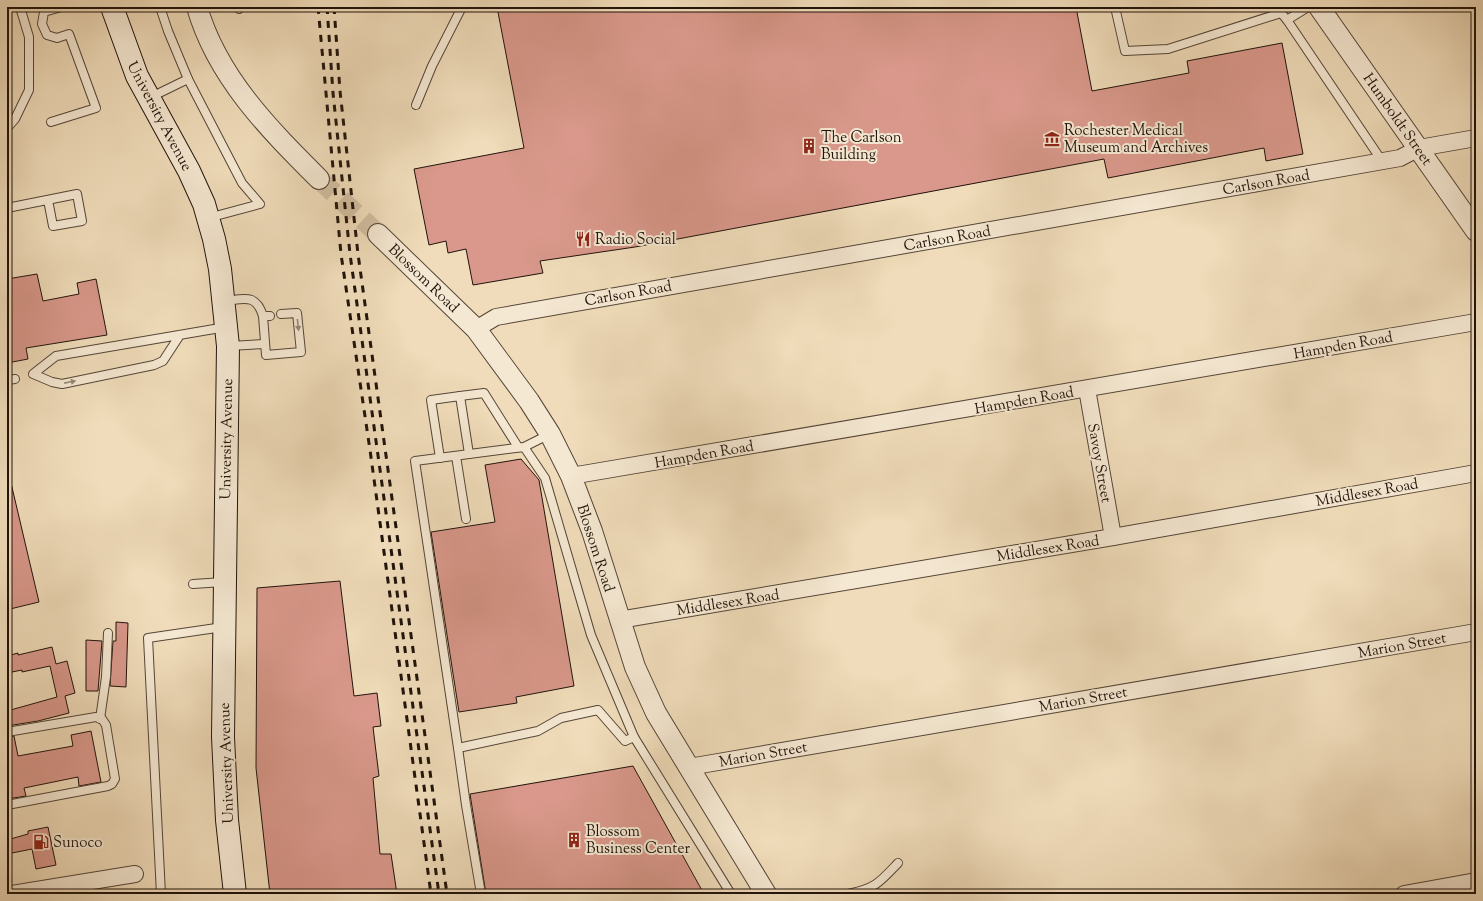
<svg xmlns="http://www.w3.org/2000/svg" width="1483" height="901" font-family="'Sorts Mill Goudy',serif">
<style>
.building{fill:#d9988b;stroke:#20130b}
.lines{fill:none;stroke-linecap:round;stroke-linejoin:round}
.tertiary-tunnel{stroke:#d1bea0;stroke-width:20;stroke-dasharray:20 10;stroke-linecap:butt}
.service-casing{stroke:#544537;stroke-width:10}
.minor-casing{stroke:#544537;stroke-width:18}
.tertiary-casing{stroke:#544537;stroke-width:22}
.secondary-casing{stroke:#20130b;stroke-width:24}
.service{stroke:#f5e8d2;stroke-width:8}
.minor{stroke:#f5e8d2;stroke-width:16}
.tertiary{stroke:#f5e8d2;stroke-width:20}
.secondary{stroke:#f5e8d2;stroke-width:22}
.rail{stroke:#20130b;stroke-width:3;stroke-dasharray:7 7;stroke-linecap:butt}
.oneway{fill:#958878}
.labels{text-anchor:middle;stroke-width:4;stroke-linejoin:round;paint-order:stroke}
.street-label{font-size:15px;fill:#20130b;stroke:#f5e8d2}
.poi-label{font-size:15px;fill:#20130b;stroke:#f5e8d2;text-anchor:start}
</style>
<rect width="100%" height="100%" fill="#f0dcba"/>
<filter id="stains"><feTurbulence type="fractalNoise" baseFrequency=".005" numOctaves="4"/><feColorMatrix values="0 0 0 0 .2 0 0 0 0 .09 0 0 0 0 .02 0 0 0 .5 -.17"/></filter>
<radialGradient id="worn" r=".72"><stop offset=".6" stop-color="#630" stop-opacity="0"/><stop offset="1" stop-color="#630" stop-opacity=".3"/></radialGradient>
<g class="building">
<path d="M 497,7 L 1076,7 L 1092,91 L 1189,73 L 1187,61 L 1282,43 L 1303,154 L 1266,161 L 1264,148 L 1108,178 L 1104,159 L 635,247 L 540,261 L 543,273 L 473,285 L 466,249 L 448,253 L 446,241 L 429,245 L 414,169 L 524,148 Z"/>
<path d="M 37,274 L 43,301 L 79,294 L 77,283 L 96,279 L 107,335 L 26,348 L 28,359 L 7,363 L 7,324 L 11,323 L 7,303 L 7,279 Z"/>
<path d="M 521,459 L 539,480 L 574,686 L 516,697 L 517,703 L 459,712 L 431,532 L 495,522 L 485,465 Z"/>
<path d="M 7,483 L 11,483 L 39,602 L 10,609 L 7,597 Z"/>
<path d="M 340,581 L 354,696 L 377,693 L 381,726 L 373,727 L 379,776 L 373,778 L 380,854 L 391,854 L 397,894 L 270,894 L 256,768 L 257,588 Z"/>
<path d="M 116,622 L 128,623 L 126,687 L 110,686 L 113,641 L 116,641 Z"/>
<path d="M 86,640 L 102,641 L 98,691 L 86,691 Z"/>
<path d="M 52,647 L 56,664 L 67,661 L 75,693 L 65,696 L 69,713 L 38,721 L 7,726 L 7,711 L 57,697 L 50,666 L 22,672 L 22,670 L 7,673 L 7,656 L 18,653 L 18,655 Z"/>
<path d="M 91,731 L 101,782 L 79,786 L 78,777 L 24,788 L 26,796 L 7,799 L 7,737 L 14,736 L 18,756 L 73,746 L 71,735 Z"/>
<path d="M 633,766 L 704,894 L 486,894 L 470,794 Z"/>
<path d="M 48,827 L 56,865 L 36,869 L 32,849 L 7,854 L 7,840 L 28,834 L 28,831 Z"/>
</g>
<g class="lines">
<path class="tertiary-tunnel" d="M 319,179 L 378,234"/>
<defs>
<g id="service">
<path d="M 160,7 L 168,31 L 188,79"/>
<path d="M 238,7 L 239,9"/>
<path d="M 1115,7 L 1125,51 L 1168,49 L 1281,13"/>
<path d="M 1276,7 L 1287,20 L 1308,7"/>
<path d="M 1287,20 L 1382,161"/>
<path d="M 149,98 L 188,79 L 242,183 L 260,204 L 208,218"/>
<path d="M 416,105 L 432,66 L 462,7"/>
<path d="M 51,122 L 96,108 L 69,34 L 57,38 L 47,35 L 42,24 L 44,12 L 61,7"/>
<path d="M 7,128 L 15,119 L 29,90 L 29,37 L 20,7"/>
<path d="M 7,208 L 77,194 L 82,221 L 53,226 L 48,200"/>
<path d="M 224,301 C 244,299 256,293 263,316"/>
<path d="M 270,316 L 263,316 L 266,355 L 301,352 L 297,313 L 281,314"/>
<path d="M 180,335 L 163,361 L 154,365 L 62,384 L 52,382 L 33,374 L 56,356 L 226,327"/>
<path d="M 229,346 L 265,344"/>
<path d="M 7,380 L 15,379"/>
<path d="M 460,396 L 484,393 L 518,447"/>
<path d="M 524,447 L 545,478 L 591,635 L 634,737 L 625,741 L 598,710 L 561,718 L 538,731 L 458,748 L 415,461 L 524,447 L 550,434"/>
<path d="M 456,456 L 466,519"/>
<path d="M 440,458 L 431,400 L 460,396 L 469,454"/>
<path d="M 193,584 L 223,582"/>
<path d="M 100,719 L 106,677 L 108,633"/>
<path d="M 7,732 L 96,717 L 102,719 L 106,725 L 115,779 L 112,784 L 108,786 L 7,805"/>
<path d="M 634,737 L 731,894"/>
<path d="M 458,748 L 466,805 L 481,894"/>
<path d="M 161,894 L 148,638 L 223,627"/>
<path d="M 848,894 C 876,888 879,883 898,863"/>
</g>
<g id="minor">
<path d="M 476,329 L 496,317 L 1400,158 L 1419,148 L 1476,138"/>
<path d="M 1087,389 L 1113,537"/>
<path d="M 571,476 L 1476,322"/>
<path d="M 619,620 L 1113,537 L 1476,473"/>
<path d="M 689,767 L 1476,632"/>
<path d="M 12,894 L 135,874"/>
<path d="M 1404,894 L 1476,881"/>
</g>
<g id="tertiary">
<path d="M 197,7 C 217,77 269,129 319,179"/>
<path d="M 1319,7 L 1476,231"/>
<path d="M 378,234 L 476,329 L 529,401 L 550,434 L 571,476 L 592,531 L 635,667 L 656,713 L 766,894"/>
</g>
<path id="secondary" d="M 112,7 L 137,76 L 189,171 L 204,204 L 214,239 L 220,269 L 228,346 L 223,737 L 227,820 L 235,894"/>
</defs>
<use href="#service" class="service-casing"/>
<use href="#minor" class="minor-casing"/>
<use href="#tertiary" class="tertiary-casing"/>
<use href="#secondary" class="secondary-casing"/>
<use href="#service" class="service"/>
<use href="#minor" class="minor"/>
<use href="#tertiary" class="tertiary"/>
<use href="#secondary" class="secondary"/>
<g class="rail">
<path d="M 318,7 L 341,254 L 370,450 L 431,894"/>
<path d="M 327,7 L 333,93 L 350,254 L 439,894"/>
<path d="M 334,7 L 340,91 L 358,254 L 447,894"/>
</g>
</g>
<defs><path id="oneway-solid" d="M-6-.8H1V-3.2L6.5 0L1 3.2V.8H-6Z"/></defs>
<g class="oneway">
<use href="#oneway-solid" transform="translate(298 325) rotate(84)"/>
<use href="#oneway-solid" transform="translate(70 382) rotate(-11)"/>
</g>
<defs>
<symbol id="museum-bare" viewBox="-9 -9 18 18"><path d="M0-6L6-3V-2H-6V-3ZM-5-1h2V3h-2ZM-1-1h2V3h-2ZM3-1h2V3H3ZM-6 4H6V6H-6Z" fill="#8f2418" stroke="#f5e8d2" stroke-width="2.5" paint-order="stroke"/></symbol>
<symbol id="building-bare" viewBox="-9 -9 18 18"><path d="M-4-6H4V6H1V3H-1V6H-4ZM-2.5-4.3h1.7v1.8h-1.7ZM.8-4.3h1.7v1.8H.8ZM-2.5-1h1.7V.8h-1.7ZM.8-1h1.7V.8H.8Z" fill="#8f2418" stroke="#f5e8d2" stroke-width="2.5" paint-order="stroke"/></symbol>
<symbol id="restaurant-bare" viewBox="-9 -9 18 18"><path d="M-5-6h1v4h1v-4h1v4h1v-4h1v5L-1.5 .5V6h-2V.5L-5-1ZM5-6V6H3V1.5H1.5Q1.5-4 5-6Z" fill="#8f2418" stroke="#f5e8d2" stroke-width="2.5" paint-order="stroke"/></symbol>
<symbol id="fuel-bare" viewBox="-9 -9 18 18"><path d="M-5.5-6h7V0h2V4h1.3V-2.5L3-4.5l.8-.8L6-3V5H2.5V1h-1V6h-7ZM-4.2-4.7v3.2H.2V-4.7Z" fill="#8f2418" stroke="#f5e8d2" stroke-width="2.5" paint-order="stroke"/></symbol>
</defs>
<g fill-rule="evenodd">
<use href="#museum-bare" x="1041" y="128" width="22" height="22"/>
<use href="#building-bare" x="798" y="135" width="22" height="22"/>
<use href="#restaurant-bare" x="572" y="228" width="22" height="22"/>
<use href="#building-bare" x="563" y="829" width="22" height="22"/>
<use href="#fuel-bare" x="30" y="831" width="22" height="22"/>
</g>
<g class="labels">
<g class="street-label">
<text transform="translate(160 116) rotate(62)" y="5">University Avenue</text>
<text transform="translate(1398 119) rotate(55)" y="5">Humboldt Street</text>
<text transform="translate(1266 182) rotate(-10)" y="5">Carlson Road</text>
<text transform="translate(947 238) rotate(-10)" y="5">Carlson Road</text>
<text transform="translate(424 278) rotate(44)" y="5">Blossom Road</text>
<text transform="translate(628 293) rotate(-10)" y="5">Carlson Road</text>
<text transform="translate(1343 345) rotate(-10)" y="5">Hampden Road</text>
<text transform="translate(1024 400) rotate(-10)" y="5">Hampden Road</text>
<text transform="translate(226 439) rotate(-89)" y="5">University Avenue</text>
<text transform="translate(704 454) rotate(-10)" y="5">Hampden Road</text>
<text transform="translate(1100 463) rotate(80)" y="5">Savoy Street</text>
<text transform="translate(1367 492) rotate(-10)" y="5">Middlesex Road</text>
<text transform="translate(596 548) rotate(72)" y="5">Blossom Road</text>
<text transform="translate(1048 548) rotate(-9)" y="5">Middlesex Road</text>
<text transform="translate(728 602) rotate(-9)" y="5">Middlesex Road</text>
<text transform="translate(1402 645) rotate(-10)" y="5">Marion Street</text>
<text transform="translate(1083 699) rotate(-10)" y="5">Marion Street</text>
<text transform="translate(763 754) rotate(-10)" y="5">Marion Street</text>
<text transform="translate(226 763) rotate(-92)" y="5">University Avenue</text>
</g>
<g class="poi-label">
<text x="1064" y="135">Rochester Medical<tspan x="1064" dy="17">Museum and Archives</tspan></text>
<text x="821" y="142">The Carlson<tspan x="821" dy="17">Building</tspan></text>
<text x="595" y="244">Radio Social</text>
<text x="586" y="836">Blossom<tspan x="586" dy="17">Business Center</tspan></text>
<text x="53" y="847">Sunoco</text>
</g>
</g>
<rect width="1483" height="901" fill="none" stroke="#f0dcba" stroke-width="24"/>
<rect x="8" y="8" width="1467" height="885" fill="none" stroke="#20130b" stroke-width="2"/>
<rect x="12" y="12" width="1459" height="877" fill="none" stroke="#20130b"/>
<rect width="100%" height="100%" filter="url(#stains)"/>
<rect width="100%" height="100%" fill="url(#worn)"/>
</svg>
